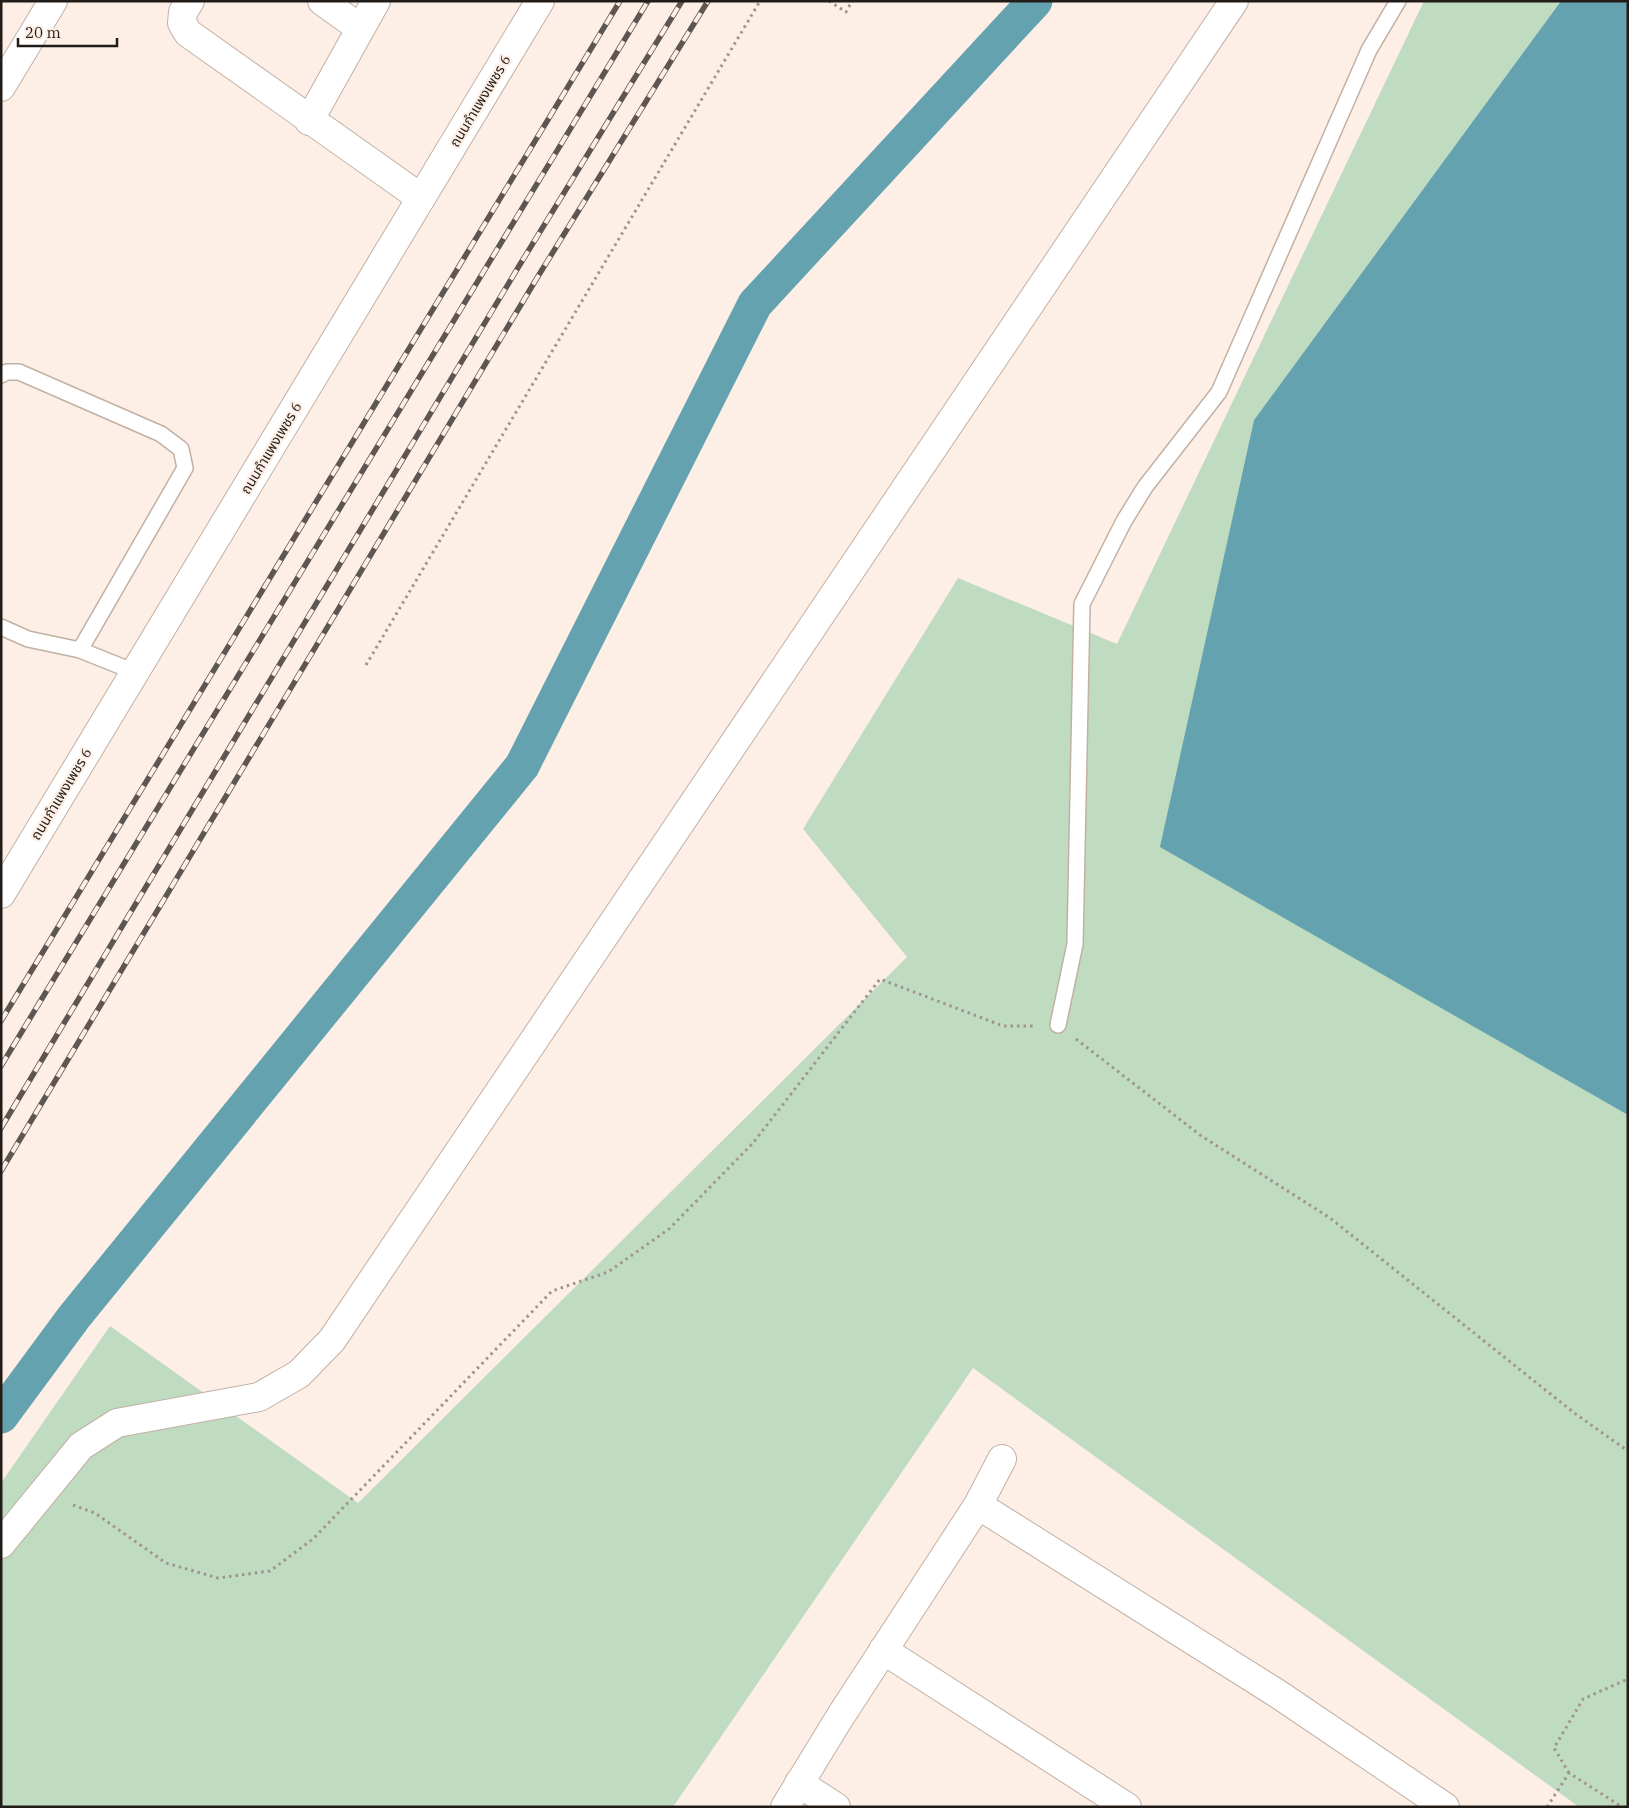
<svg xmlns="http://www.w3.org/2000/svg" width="1629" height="1808" font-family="'IBM Plex Serif','Noto Sans Thai',serif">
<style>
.green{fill:#bfdbc0}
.water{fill:#64a2af}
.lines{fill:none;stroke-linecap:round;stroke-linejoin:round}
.canal{stroke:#64a2af;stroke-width:35}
.service-casing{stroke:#c1b1a5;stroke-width:18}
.minor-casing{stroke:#c1b1a5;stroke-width:30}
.secondary-casing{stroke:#c1b1a5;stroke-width:30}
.path{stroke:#a0958e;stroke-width:3;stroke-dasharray:2.5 4;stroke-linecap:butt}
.service{stroke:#fff;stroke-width:15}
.minor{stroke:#fff;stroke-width:28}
.secondary{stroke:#fff;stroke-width:28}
.rail-casing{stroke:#5e5651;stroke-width:5.5}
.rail{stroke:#fdefe5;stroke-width:4;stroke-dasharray:11;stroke-linecap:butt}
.labels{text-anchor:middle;stroke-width:4.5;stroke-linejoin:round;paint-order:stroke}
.street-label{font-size:14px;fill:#221c18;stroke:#fdefe5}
</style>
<rect width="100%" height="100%" fill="#fdefe5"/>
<path class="green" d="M 1424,1 L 1561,1 L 1254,420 L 1161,846 L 1628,1115 L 1628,1807 L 1579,1807 L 973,1368 L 673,1807 L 1,1807 L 1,1483 L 110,1326 L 358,1503 L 907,957 L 803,829 L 958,578 L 1117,644 Z"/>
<path class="water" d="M 1561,1 L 1628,1 L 1628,1115 L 1160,847 L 1254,420 Z"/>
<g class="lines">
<path class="canal" d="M 1,1416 L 74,1317 L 522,766 L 755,304 L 1035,1"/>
<defs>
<g id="service">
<path d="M 1,375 L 7,372 L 19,372 L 161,434 L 181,449 L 185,468 L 80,650"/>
<path d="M 1,627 L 28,639 L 80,650 L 135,672"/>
<path d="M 1058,1025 L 1075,944 L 1082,604 L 1124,521 L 1145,487 L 1219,392 L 1369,50 L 1398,1"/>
</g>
<g id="minor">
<path d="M 190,1 L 183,12 L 182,23 L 188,33 L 421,198"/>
<path d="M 322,1 L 360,28"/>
<path d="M 1,87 L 53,1"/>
<path d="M 309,121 L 376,1"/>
<path d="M 978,1505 L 1278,1694 L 1445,1807"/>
<path d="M 1,1544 L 81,1446 L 117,1423 L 259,1397 L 299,1374 L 332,1340 L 1234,1"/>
<path d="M 883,1650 L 1127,1807"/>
<path d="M 799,1783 L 836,1807"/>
<path d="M 785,1807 L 840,1717 L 978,1505 L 1002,1459"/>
</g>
<path id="secondary" d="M 1,894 L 540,1"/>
</defs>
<use href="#service" class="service-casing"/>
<use href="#minor" class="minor-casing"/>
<use href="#secondary" class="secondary-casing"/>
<g class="path">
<path d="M 829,1 L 846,12 L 852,1"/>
<path d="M 366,665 L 760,1"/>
<path d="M 1076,1039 L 1200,1135 L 1330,1218 L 1573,1412 L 1628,1451"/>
<path d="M 73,1505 L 95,1513 L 166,1563 L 218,1578 L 270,1571 L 313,1539 L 552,1291 L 608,1272 L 669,1229 L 753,1143 L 880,979 L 1003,1026 L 1034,1026"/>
<path d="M 1569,1773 L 1554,1748 L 1583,1699 L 1628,1679"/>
<path d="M 1547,1807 L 1569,1773 L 1622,1807"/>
</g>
<use href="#service" class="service"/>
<use href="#minor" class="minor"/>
<use href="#secondary" class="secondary"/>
<defs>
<g id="rail">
<path d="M 1,1021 L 620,1"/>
<path d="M 1,1066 L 648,1"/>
<path d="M 1,1128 L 519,266 L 682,1"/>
<path d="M 1,1171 L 537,278 L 708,1"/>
</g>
</defs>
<use href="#rail" class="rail-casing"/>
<use href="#rail" class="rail"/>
</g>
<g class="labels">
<g class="street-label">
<text transform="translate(480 101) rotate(-59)" y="5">ถนนกำแพงเพชร 6</text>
<text transform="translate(271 448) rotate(-59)" y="5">ถนนกำแพงเพชร 6</text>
<text transform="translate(61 794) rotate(-59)" y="5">ถนนกำแพงเพชร 6</text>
</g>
</g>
<rect width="1629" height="1808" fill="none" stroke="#221c18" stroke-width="5"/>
<path d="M18 38v8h99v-8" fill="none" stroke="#221c18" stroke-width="2.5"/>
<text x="25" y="38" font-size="15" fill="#221c18" stroke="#fdefe5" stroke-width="4" paint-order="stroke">20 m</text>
</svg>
